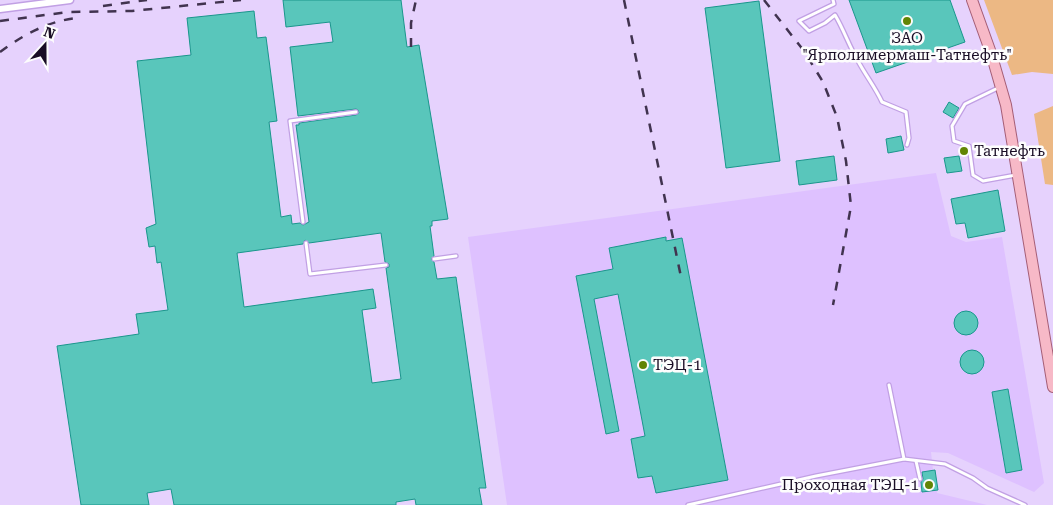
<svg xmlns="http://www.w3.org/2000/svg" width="1053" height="505" font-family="'Roboto Serif',serif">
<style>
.built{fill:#dec1ff}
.green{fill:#ecb884}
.building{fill:#59c6bb;stroke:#1a968c;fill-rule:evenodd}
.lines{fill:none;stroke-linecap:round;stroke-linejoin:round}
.service-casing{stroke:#c1a0e4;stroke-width:5.5}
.minor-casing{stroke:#c1a0e4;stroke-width:9}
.primary-casing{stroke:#a55e76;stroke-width:12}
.service{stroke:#fff;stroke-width:3}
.minor{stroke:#fff;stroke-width:6}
.primary{stroke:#f7b9c7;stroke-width:10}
.rail{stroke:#41334f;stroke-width:2.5;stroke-dasharray:9 9;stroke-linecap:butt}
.poi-dot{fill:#628504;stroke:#fdfdfd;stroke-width:2}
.labels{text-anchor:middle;stroke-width:5;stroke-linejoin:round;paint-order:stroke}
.poi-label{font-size:15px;fill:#190d25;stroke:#fdfdfd;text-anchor:start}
</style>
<rect width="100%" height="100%" fill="#e6d2fd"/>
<path class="built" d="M 936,173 L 951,236 L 966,242 L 1002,237 L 1044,483 L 1034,492 L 948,453 L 931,452 L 933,470 L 935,470 L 937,493 L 987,505 L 507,505 L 468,237 Z"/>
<g class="green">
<path d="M 984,0 L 1053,0 L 1053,74 L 1032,72 L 1012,75 Z"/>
<path d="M 1053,106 L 1053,185 L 1045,184 L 1034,114 Z"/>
</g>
<g class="building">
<path d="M 283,0 L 401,0 L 407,47 L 419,45 L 448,219 L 432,221 L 432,226 L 430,226 L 434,256 L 431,259 L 434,262 L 437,279 L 456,277 L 486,488 L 479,488 L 482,505 L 416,505 L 415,499 L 396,502 L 396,505 L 174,505 L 171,489 L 147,493 L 149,505 L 81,505 L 57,346 L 139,334 L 136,314 L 168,310 L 161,262 L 157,263 L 155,246 L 149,247 L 146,228 L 156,224 L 137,61 L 191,55 L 187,18 L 254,11 L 257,38 L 266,37 L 277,121 L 269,122 L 281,217 L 291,215 L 292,224 L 300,223 L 303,225 L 309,222 L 296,125 L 299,125 L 299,123 L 356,115 L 359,113 L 358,110 L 356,109 L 298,116 L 290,47 L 333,42 L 330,22 L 286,27 ZM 381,233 L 385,262 L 389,264 L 389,267 L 386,268 L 401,379 L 372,383 L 362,310 L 376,308 L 373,289 L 244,307 L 237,253 L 303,244 L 305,240 L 309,243 Z"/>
<path d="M 849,0 L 950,0 L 965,42 L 876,73 Z"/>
<path d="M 759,1 L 780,161 L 726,168 L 705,8 Z"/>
<path d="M 949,102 L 959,108 L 953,118 L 943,112 Z"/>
<path d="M 901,136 L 904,150 L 888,153 L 886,139 Z"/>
<path d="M 834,156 L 837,180 L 799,185 L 796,161 Z"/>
<path d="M 959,156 L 962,171 L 947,173 L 944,158 Z"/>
<path d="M 998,190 L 1005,231 L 968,238 L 965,223 L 956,224 L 951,199 Z"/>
<path d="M 666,237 L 666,241 L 682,238 L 728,480 L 656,493 L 652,476 L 638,478 L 631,439 L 645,436 L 618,294 L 594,299 L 619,431 L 606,434 L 576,276 L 613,269 L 609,248 Z"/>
<circle cx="966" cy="323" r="12"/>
<circle cx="972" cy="362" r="12"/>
<path d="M 1008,389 L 1022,470 L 1006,473 L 992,392 Z"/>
<path d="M 935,470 L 938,490 L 922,492 L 921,482 L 923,479 L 922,472 Z"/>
</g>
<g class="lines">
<defs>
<g id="service">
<path d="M 833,0 L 834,4 L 799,21 L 809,31 L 825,23 L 835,15 C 844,30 849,46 858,61 C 866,76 875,87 882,102 L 906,112 L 909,138 L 907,145"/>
<path d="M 998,88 L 965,104 L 952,126 L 954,141 L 969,146 L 973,175 L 983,181 L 1016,175"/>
<path d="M 303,222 L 290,121 L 356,112"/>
<path d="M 306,243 L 310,274 L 386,265"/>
<path d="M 434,259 L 456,256"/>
<path d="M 889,385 L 904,459 L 945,464 L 973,478 L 987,488 L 1025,505"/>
<path d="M 916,461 L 920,479"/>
<path d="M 688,505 L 816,476 L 904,459"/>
</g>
<path id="minor" d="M 0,9 L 70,0"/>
<path id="primary" d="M 972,0 L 991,53 L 1006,105 L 1053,387"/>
</defs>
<use href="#service" class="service-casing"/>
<use href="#minor" class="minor-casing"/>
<use href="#primary" class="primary-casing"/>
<use href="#service" class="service"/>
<use href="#minor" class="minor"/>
<use href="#primary" class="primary"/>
<g class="rail">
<path d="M 624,0 L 681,277"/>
<path d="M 764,0 L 804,51 L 823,82 L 837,117 L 846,161 L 851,206 L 833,305"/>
<path d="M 103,6 L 147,0"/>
<path d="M 0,21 L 68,12 L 132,11 L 241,0"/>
<path d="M 411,47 L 411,23 L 416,0"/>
<path d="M 0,52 C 23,35 48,21 77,18"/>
</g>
</g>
<g class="poi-dot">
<circle cx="907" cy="21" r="5"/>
<circle cx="964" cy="151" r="5"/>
<circle cx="643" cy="365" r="5"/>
<circle cx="929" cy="485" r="5"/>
</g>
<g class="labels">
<g class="poi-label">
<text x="907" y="43" text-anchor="middle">ЗАО<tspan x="907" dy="17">"Ярполимермаш-Татнефть"</tspan></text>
<text x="974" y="156">Татнефть</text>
<text x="653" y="370">ТЭЦ-1</text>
<text x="919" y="490" text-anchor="end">Проходная ТЭЦ-1</text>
</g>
</g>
<g transform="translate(45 45) rotate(21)" stroke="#fdfdfd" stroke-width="4" paint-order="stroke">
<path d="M0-4L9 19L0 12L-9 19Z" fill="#190d25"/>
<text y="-8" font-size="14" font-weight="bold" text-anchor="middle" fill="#190d25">N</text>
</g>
</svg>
